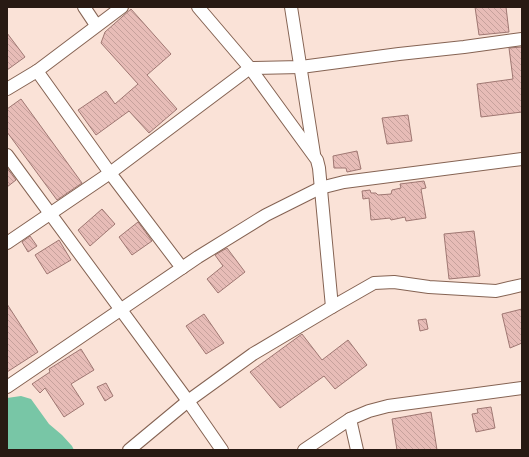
<svg xmlns="http://www.w3.org/2000/svg" width="529" height="457" font-family="Jost,sans-serif">
<style>
.water{fill:#78c6a6}
.building{fill:url(#building-back-hatch);stroke:#9f7772}
.lines{fill:none;stroke-linecap:round;stroke-linejoin:round}
.minor-casing{stroke:#856353;stroke-width:14}
.minor{stroke:#fff;stroke-width:12}
</style>
<defs>
<pattern id="building-back-hatch" width="6" height="6" patternUnits="userSpaceOnUse"><rect width="6" height="6" fill="#e7bcb7"/><path d="M-1 5l2 2M0 0l6 6M5-1l2 2" fill="none" stroke="#c6a19c"/></pattern>
</defs>
<rect width="100%" height="100%" fill="#fae2d7"/>
<path class="water" d="M 21,396 L 31,399 L 49,424 L 62,435 L 72,446 L 74,450 L 7,450 L 7,398 Z"/>
<g class="building">
<path d="M 475,7 L 506,7 L 509,32 L 479,35 Z"/>
<path d="M 131,9 L 171,54 L 147,75 L 177,109 L 149,133 L 129,111 L 96,135 L 78,110 L 106,91 L 115,104 L 138,84 L 101,43 L 105,32 Z"/>
<path d="M 7,33 L 25,57 L 7,70 Z"/>
<path d="M 522,47 L 522,112 L 481,117 L 477,84 L 513,79 L 509,48 Z"/>
<path d="M 21,99 L 82,183 L 57,200 L 7,132 L 7,109 Z"/>
<path d="M 408,115 L 412,141 L 387,144 L 382,118 Z"/>
<path d="M 357,151 L 361,169 L 347,172 L 346,168 L 334,168 L 333,156 Z"/>
<path d="M 7,168 L 16,180 L 7,187 Z"/>
<path d="M 424,181 L 426,188 L 421,189 L 426,218 L 406,221 L 405,217 L 391,220 L 390,218 L 371,220 L 369,198 L 363,199 L 362,191 L 370,190 L 371,193 L 376,193 L 378,195 L 391,194 L 392,190 L 401,188 L 400,184 Z"/>
<path d="M 102,209 L 115,224 L 90,246 L 78,230 Z"/>
<path d="M 138,222 L 152,241 L 132,255 L 119,237 Z"/>
<path d="M 474,231 L 480,276 L 449,279 L 444,234 Z"/>
<path d="M 30,236 L 37,246 L 28,252 L 22,242 Z"/>
<path d="M 59,240 L 71,260 L 47,274 L 35,255 Z"/>
<path d="M 227,248 L 245,272 L 218,293 L 207,279 L 223,266 L 215,255 Z"/>
<path d="M 7,304 L 38,352 L 7,372 Z"/>
<path d="M 522,309 L 522,343 L 510,348 L 502,314 Z"/>
<path d="M 204,314 L 224,343 L 206,354 L 186,326 Z"/>
<path d="M 426,319 L 428,329 L 420,331 L 418,320 Z"/>
<path d="M 302,334 L 322,360 L 348,340 L 367,365 L 335,389 L 324,376 L 280,408 L 250,372 Z"/>
<path d="M 81,349 L 94,370 L 71,384 L 84,404 L 64,417 L 45,388 L 40,393 L 32,384 L 50,372 L 49,369 Z"/>
<path d="M 106,383 L 113,396 L 105,401 L 97,387 Z"/>
<path d="M 491,407 L 495,428 L 476,432 L 472,414 L 478,413 L 477,409 Z"/>
<path d="M 431,412 L 437,450 L 397,450 L 392,419 Z"/>
</g>
<g class="lines">
<defs>
<g id="minor">
<path d="M 84,7 L 96,25"/>
<path d="M 198,7 L 250,68 L 301,67 L 399,54 L 464,47 L 522,39"/>
<path d="M 291,7 L 314,154"/>
<path d="M 37,71 L 110,173 L 182,268"/>
<path d="M 7,89 L 37,71 L 122,7"/>
<path d="M 7,155 L 188,401 L 222,450"/>
<path d="M 7,243 L 110,173 L 250,68 L 317,160 L 319,168 L 332,307"/>
<path d="M 7,387 L 198,257 L 266,215 L 320,188 L 344,182 L 522,159"/>
<path d="M 350,419 L 357,450"/>
<path d="M 129,450 L 188,401 L 253,354 L 332,307 L 374,283 L 394,282 L 429,287 L 496,291 L 522,285"/>
<path d="M 304,450 L 350,419 L 369,411 L 388,406 L 522,388"/>
</g>
</defs>
<use href="#minor" class="minor-casing"/>
<use href="#minor" class="minor"/>
</g>
<rect width="529" height="457" fill="none" stroke="#281a13" stroke-width="16"/>
</svg>
